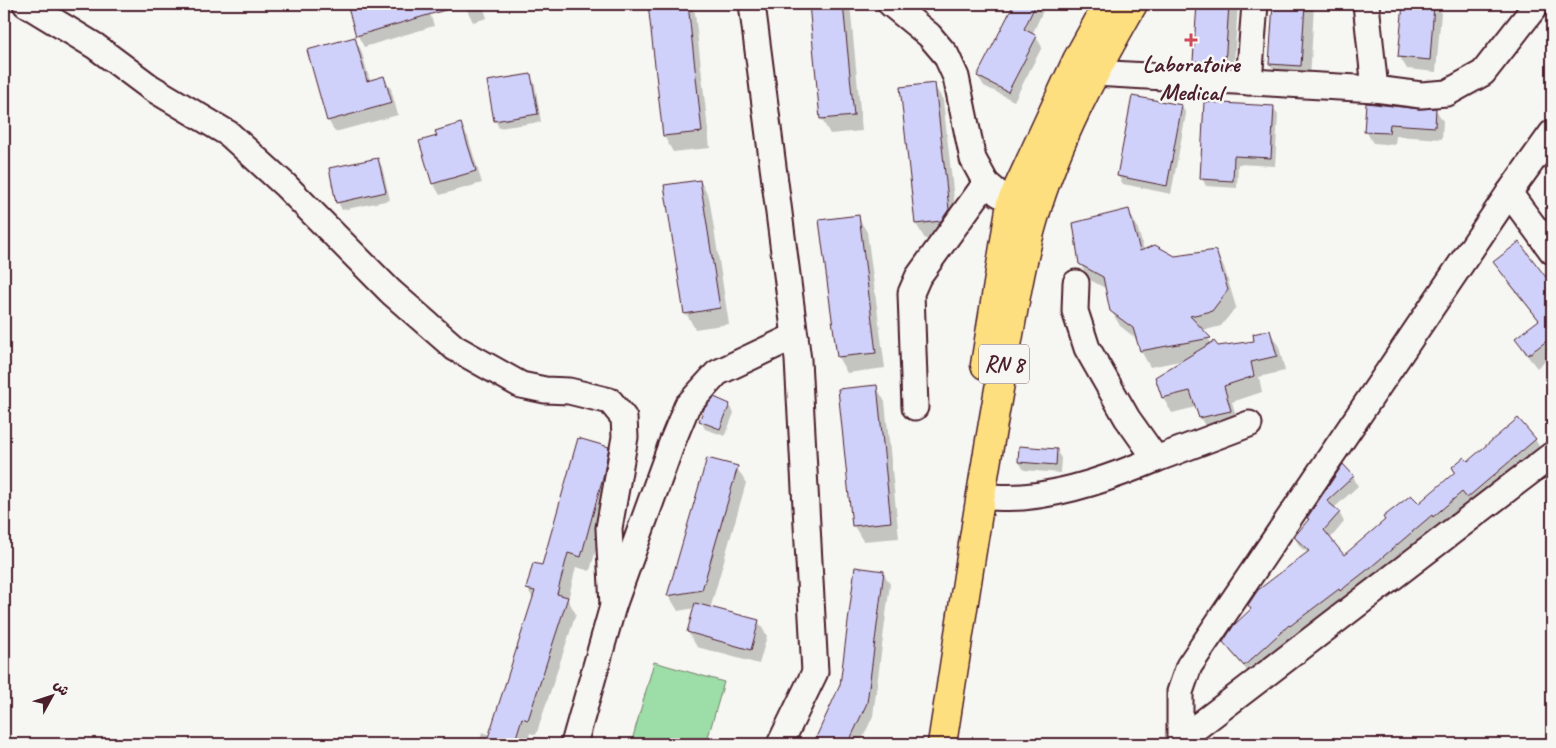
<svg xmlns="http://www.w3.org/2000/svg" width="1556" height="748" font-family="Caveat,'Playpen Sans Arabic',sans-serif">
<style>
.green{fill:#9ddda7;stroke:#747e69}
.shadow{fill:#0003}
.building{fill:#d0d1fa;stroke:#4a1f2b}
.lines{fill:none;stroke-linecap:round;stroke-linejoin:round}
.minor-casing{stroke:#4a1f2b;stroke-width:29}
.highway-casing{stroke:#4a1f2b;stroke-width:31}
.minor{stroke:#f6f6f2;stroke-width:25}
.highway{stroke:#fedf80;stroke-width:28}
.poi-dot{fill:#d1495b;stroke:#f6f6f2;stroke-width:2}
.labels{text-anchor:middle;stroke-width:5;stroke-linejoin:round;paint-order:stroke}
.shield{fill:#f6f6f2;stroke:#7e6067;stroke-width:1}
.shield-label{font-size:22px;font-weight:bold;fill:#4a1f2b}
.poi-label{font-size:24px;font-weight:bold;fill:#4a1f2b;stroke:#f6f6f2}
</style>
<rect width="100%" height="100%" fill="#f6f6f2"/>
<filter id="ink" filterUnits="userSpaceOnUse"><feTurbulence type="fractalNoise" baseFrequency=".02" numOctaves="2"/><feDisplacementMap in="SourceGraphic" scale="10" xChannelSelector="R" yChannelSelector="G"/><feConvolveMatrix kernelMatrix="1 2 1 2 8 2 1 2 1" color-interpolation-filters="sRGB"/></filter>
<g filter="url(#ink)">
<path class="green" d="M 654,662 L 724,682 L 706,744 L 631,744 Z"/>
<g class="shadow">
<path d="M 348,4 L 427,4 L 434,26 L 364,47 L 358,36 Z"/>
<path d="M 464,4 L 500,4 L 484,9 L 487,18 L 473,22 Z"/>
<path d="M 649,4 L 690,4 L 695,13 L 710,148 L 673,152 L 664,136 Z"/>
<path d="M 810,4 L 850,4 L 862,131 L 830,134 L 821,118 Z"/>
<path d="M 1016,4 L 1046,4 L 1032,35 L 1036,37 L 1042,47 L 1014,101 L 984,86 L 978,76 Z"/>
<path d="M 1198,4 L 1238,4 L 1233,80 L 1204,77 L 1195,61 Z"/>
<path d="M 1274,4 L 1314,4 L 1310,81 L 1280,79 L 1270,64 Z"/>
<path d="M 1398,4 L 1436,4 L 1441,13 L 1436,72 L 1407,69 L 1400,57 L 1404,6 L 1399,5 Z"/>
<path d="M 354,38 L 361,50 L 370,81 L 384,77 L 391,89 L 398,115 L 335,132 L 328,120 Z"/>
<path d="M 530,76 L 535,84 L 541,122 L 499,128 L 495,120 Z"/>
<path d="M 934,85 L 943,100 L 957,226 L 950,237 L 925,239 L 916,224 Z"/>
<path d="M 1182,106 L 1186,114 L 1171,194 L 1123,184 L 1118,176 Z"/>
<path d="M 1273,107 L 1278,115 L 1275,166 L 1238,164 L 1237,188 L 1206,186 L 1202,178 Z"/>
<path d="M 1436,110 L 1443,121 L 1442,139 L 1396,136 L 1395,145 L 1373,143 L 1366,131 L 1419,111 Z"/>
<path d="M 461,125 L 468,137 L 482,183 L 440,195 L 433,183 L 438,137 Z"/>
<path d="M 378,159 L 382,167 L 390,200 L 342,210 L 338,202 Z"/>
<path d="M 700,181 L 709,197 L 729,324 L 695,329 L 686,313 Z"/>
<path d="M 1128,211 L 1137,226 L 1144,250 L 1175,257 L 1215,251 L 1224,267 L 1236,307 L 1221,326 L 1202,331 L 1212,344 L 1218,348 L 1256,342 L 1270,332 L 1279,347 L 1285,371 L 1259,377 L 1262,392 L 1232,402 L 1239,426 L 1209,433 L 1200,417 L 1196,407 L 1172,413 L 1163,398 L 1185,360 L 1150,367 L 1141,351 L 1138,340 L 1120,326 L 1111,310 L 1107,289 L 1090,280 L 1080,264 Z"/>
<path d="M 858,217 L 867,232 L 885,368 L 847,373 L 838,357 Z"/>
<path d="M 1518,244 L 1552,287 L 1552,355 L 1537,368 L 1525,353 L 1517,339 L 1539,321 L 1503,276 L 1495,262 Z"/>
<path d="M 876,386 L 885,402 L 899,538 L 863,541 L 854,526 Z"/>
<path d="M 730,405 L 734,413 L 725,436 L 705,429 L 701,421 Z"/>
<path d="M 1535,439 L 1540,448 L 1473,506 L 1468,501 L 1439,525 L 1438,524 L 1376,576 L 1346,599 L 1345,597 L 1297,634 L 1295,633 L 1250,674 L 1230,651 L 1224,642 L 1308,553 L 1300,547 L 1295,538 L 1310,520 L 1308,518 L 1353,476 L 1358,486 L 1334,508 L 1339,512 L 1344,522 L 1330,539 L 1344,557 L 1418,505 L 1467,463 Z"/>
<path d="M 608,448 L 617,463 L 612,492 L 590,571 L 576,567 L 568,600 L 576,614 L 536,735 L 530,733 L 527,744 L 479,744 L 482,732 L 490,735 L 534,600 L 527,588 L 543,566 Z"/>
<path d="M 1056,450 L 1061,458 L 1060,473 L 1024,470 L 1019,462 Z"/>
<path d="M 708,459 L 737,468 L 746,483 L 711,606 L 705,607 L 758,621 L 767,636 L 759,664 L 697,647 L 688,632 L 695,608 L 678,611 L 669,596 Z"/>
<path d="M 883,572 L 890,584 L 873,716 L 860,744 L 814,744 L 841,685 Z"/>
</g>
<g class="building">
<path d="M 347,4 L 451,4 L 452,8 L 356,36 Z"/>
<path d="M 648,4 L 688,4 L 702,132 L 663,136 Z"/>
<path d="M 809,4 L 843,4 L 854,116 L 820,119 Z"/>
<path d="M 1014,4 L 1036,4 L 1024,29 L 1037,36 L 1008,92 L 977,76 Z"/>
<path d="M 1197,4 L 1229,4 L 1225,65 L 1193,61 Z"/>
<path d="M 1273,4 L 1305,4 L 1301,66 L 1269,64 Z"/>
<path d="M 1403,4 L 1434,4 L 1430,60 L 1398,57 Z"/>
<path d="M 355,37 L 367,81 L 384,76 L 392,103 L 327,121 L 307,50 Z"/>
<path d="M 531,74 L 538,114 L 494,121 L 487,81 Z"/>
<path d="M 935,83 L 949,209 L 941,221 L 915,224 L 900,87 Z"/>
<path d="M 1132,96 L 1182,105 L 1167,186 L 1117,176 Z"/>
<path d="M 1204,102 L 1274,106 L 1271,158 L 1234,156 L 1233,181 L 1200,179 Z"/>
<path d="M 1366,103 L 1419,109 L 1436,108 L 1435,127 L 1390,124 L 1389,133 L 1364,132 Z"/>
<path d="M 461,123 L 476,171 L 432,184 L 419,141 L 437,136 L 435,131 Z"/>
<path d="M 378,158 L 386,192 L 336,203 L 329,168 Z"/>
<path d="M 700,180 L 720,308 L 684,314 L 664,185 Z"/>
<path d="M 1129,209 L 1140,251 L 1155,245 L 1175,256 L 1216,250 L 1228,290 L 1212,311 L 1190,316 L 1211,338 L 1140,351 L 1133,328 L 1110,311 L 1103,277 L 1079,264 L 1073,223 Z"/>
<path d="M 859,215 L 876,353 L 837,357 L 819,220 Z"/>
<path d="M 1519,242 L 1552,285 L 1552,337 L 1528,355 L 1515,338 L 1539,320 L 1493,262 Z"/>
<path d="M 1270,330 L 1277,356 L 1251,362 L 1254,376 L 1224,386 L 1231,411 L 1199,418 L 1190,391 L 1162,398 L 1155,377 L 1214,341 L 1218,346 L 1254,341 L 1253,334 Z"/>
<path d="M 877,385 L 891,522 L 852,526 L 838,389 Z"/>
<path d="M 714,397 L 730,404 L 720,429 L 699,421 L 704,409 Z"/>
<path d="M 1518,418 L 1536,439 L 1467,498 L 1462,492 L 1433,517 L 1432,515 L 1371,567 L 1340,591 L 1339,589 L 1290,626 L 1289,625 L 1244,666 L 1223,642 L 1234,625 L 1251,609 L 1248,605 L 1258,590 L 1309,551 L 1294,537 L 1309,519 L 1307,518 L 1343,464 L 1354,476 L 1327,501 L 1340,512 L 1324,530 L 1344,555 L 1385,520 L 1383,517 L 1411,495 L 1419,503 L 1455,472 L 1452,467 L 1464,457 L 1468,461 Z"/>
<path d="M 578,438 L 609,447 L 603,477 L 581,557 L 568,553 L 557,594 L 568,597 L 528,720 L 522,718 L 514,744 L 486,744 L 535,591 L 526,589 L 533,563 L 542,565 Z"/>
<path d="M 1019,446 L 1057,449 L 1056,465 L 1018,462 Z"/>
<path d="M 707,458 L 738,466 L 707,573 L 702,590 L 667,596 Z"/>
<path d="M 855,567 L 884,571 L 867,703 L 848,744 L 813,744 L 840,685 Z"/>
<path d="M 695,603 L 759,620 L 751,650 L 687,632 Z"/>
</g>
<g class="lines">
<defs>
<g id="minor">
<path d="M 26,4 L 95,46 L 150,87 L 229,134 L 285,185 L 391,292 L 455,348 L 521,385 L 545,390 L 569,391 L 610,401 L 624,418 L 625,437 L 609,528 L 613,606"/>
<path d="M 752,4 L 798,360 L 815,672 L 780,744"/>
<path d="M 891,4 L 929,35 L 946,55 L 956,77 L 973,159 L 986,183 L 999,194"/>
<path d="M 1366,4 L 1375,89"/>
<path d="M 1094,73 L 1375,89 L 1421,95 L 1447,93 L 1483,73 L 1537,4"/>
<path d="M 1249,82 L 1255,4"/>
<path d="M 1509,193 L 1552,251"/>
<path d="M 1076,283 L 1075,311 L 1087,348 L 1127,418 L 1156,459 L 1249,424"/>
<path d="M 915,407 L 911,293 L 918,277 L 986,183"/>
<path d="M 981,497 C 995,497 1009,498 1023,497 C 1069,493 1115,476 1156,459"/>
<path d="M 1180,740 L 1180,692 L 1189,666 L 1509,193 L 1552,133"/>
<path d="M 574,744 L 613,606 L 673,440 L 687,406 L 717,373 L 795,336"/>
<path d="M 1182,744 L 1180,740 L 1552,455"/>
</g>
<g id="highway">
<path d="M 985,365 L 1011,203 L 1077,60 L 1108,4"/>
<path d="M 942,744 C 962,617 980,489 1004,362 C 1013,314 1020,265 1034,218 C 1056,142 1094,72 1133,4"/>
</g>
</defs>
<use href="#minor" class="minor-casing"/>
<use href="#highway" class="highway-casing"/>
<use href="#minor" class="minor"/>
<use href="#highway" class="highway"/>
</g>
</g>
<path class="poi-dot" d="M1188.5 32.5h5v5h5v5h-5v5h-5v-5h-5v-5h5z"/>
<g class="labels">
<rect class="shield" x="979" y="344.5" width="50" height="39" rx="4"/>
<g class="shield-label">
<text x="1004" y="372">RN 8</text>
</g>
<g class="poi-label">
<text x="1191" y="72">Laboratoire<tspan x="1191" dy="28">Medical</tspan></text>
</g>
</g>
<rect width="1556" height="748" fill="none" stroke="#f6f6f2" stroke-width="20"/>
<rect x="10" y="10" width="1536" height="728" fill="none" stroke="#4a1f2b" stroke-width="2" filter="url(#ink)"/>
<g transform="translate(52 696) rotate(50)" stroke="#f6f6f2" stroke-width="4" paint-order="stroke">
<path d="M0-4L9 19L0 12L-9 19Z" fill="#4a1f2b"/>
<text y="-8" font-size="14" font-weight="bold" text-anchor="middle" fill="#4a1f2b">ش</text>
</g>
</svg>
